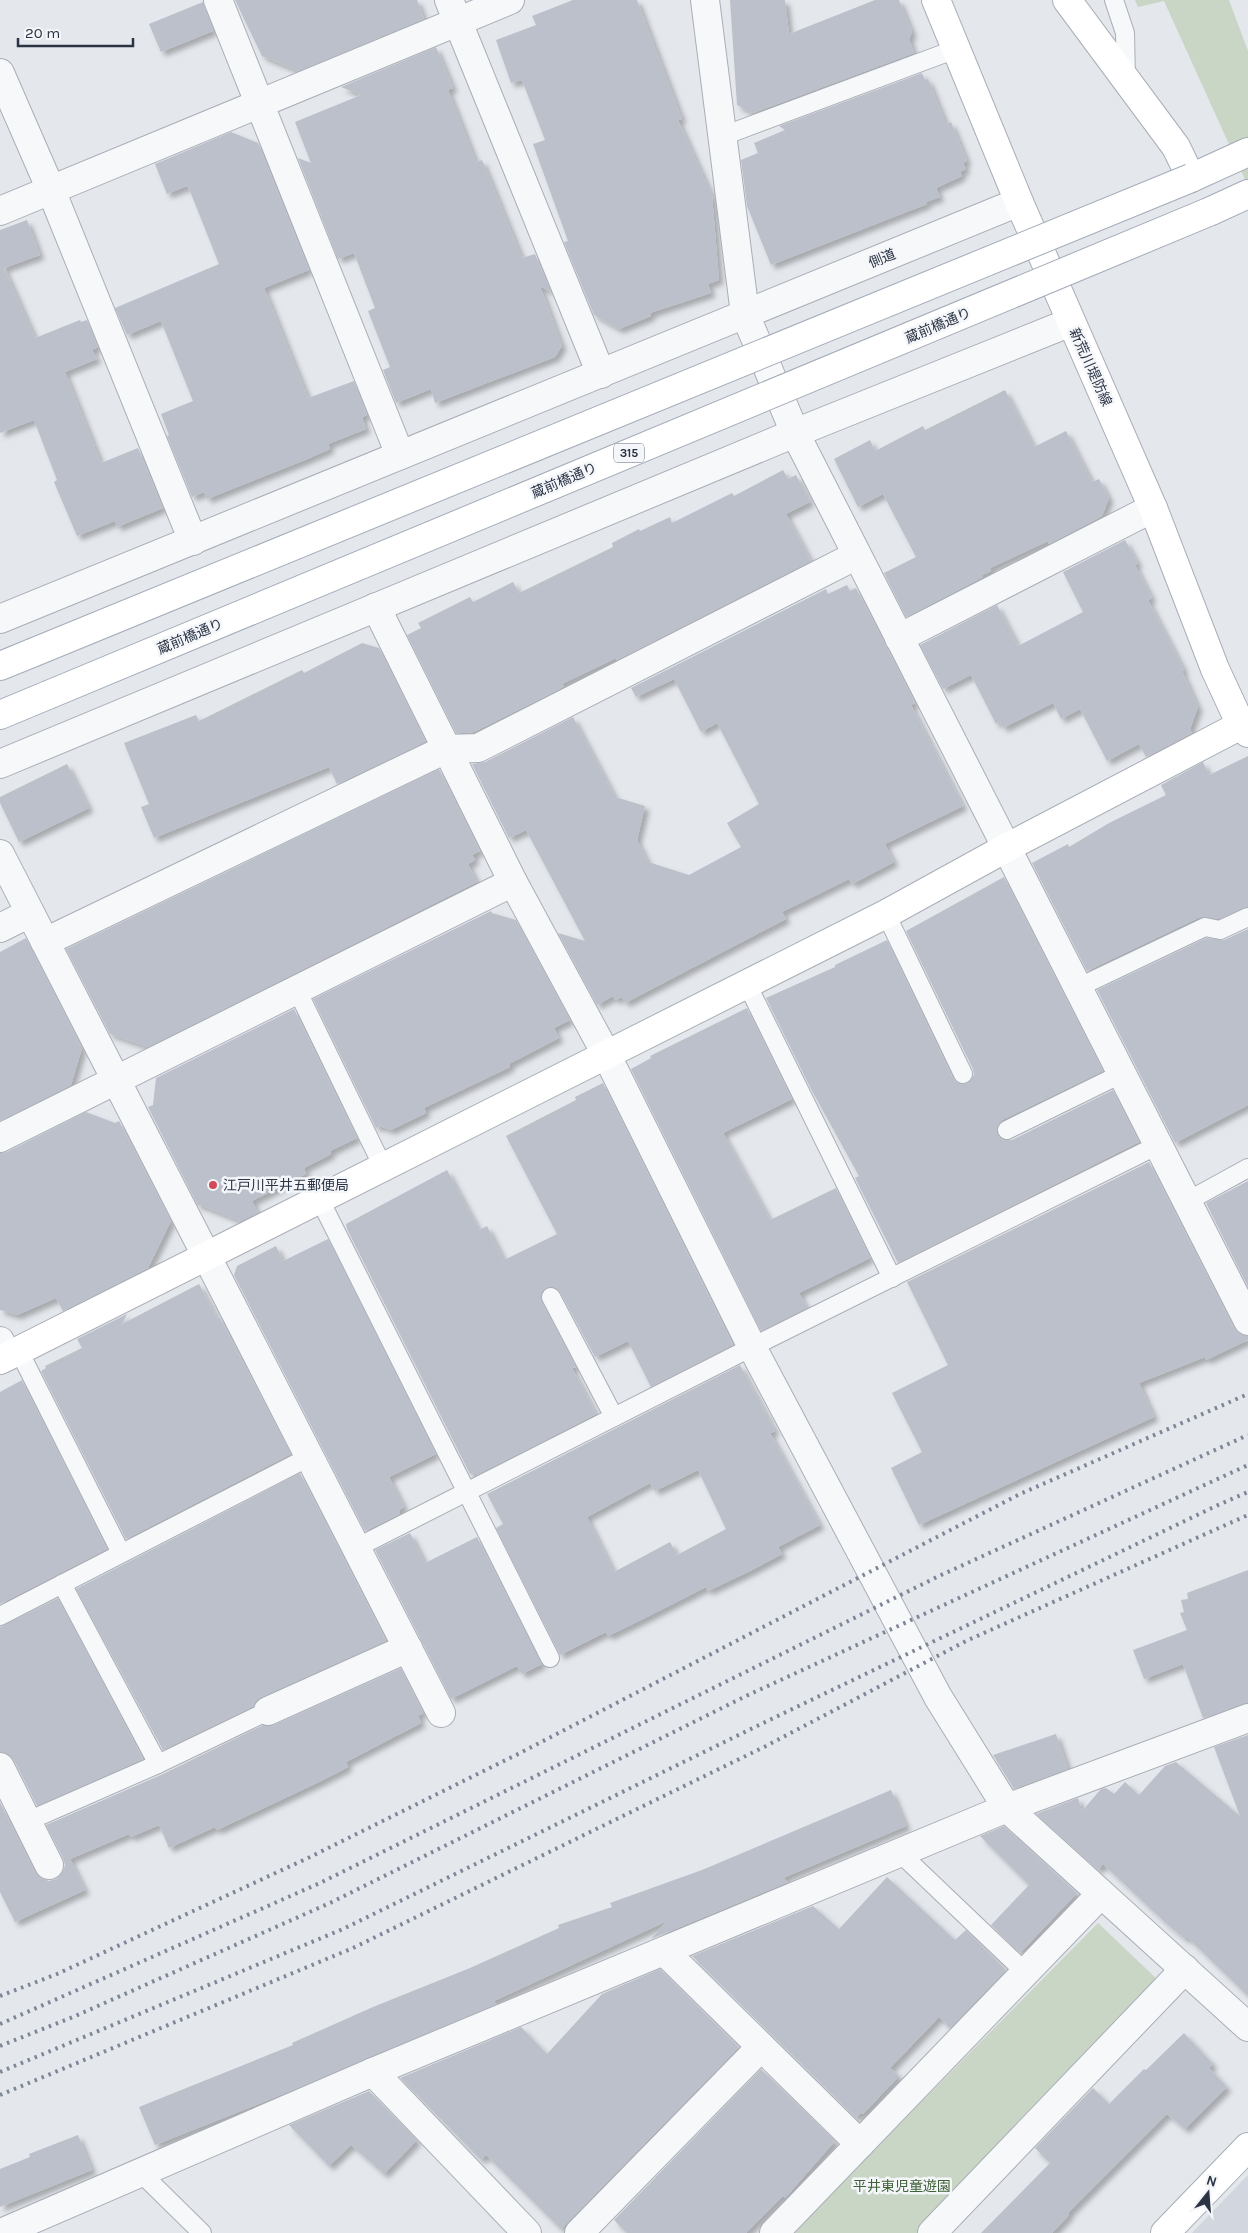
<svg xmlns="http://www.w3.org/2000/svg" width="1248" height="2233" font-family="Karla,'Noto Sans JP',sans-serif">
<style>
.built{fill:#d2d6de}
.green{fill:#c9d6c5}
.building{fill:#bbc0ca;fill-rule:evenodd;filter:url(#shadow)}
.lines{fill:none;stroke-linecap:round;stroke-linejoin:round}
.lane-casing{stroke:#a9aeb7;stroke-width:20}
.street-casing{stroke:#a9aeb7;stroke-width:30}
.secondary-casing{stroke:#a9aeb7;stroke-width:30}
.primary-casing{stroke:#a3abb8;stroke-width:30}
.lane{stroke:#f7f8fa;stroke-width:18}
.street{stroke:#f7f8fa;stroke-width:28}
.secondary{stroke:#fff;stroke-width:28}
.primary{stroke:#fff;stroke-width:28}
.rail{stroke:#7d8696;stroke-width:4;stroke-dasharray:2.5 5;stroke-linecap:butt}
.primary-bridge-casing{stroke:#a3abb8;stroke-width:30;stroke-linecap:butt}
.primary-bridge{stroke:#fff;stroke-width:28}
.poi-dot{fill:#d1495b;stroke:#f4f6f9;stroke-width:2}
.labels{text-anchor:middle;stroke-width:5;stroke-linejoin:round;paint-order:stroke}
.shield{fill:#f4f6f9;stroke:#676e7b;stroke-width:1}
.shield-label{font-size:12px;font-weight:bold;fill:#2b3445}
.street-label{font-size:14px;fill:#2b3445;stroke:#f4f6f9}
.poi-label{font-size:14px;fill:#2b3445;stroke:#f4f6f9;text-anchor:start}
.park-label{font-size:14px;fill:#3f6138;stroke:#f4f6f9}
</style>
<defs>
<filter id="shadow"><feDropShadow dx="4.5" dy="4.5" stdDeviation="2.5" flood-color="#0004"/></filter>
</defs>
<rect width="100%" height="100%" fill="#e4e7ec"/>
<path class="built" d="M 1248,2175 L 1248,2233 L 1192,2233 Z"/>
<g class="green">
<path d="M 1135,0 L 1229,0 L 1248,51 L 1248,186 L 1164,1 L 1138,7 Z"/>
<path d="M 1098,1923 L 1159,1981 L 920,2233 L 792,2233 Z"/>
</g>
<g class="building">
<path d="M 235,0 L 417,0 L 424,19 L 299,71 L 262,56 Z"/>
<path d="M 573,0 L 637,0 L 682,119 L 678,120 L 712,196 L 719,280 L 708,284 L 711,293 L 650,313 L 651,316 L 619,329 L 594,315 L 564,242 L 568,241 L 533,144 L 545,140 L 522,80 L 511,83 L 496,40 L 536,25 L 532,16 Z"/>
<path d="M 730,0 L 785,0 L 789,34 L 875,0 L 899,0 L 912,32 L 909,39 L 914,53 L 753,113 L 737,105 Z"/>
<path d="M 203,2 L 213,31 L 161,52 L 149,24 Z"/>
<path d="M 436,47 L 453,88 L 448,90 L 476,162 L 482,160 L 522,258 L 535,254 L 551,292 L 540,286 L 562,346 L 555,357 L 435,403 L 431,389 L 396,403 L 383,370 L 390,367 L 368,311 L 375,308 L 354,253 L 338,259 L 298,158 L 311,163 L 295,122 L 361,95 L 341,87 Z"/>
<path d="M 922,73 L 925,80 L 928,79 L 946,124 L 951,122 L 967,161 L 963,163 L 966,169 L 960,172 L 962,176 L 936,188 L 940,197 L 926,202 L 927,204 L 771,265 L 747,206 L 741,160 L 758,153 L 754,143 L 785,130 L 779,126 Z"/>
<path d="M 231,132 L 258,143 L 309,270 L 264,288 L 308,398 L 354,381 L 367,415 L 362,417 L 366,429 L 328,444 L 330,449 L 305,460 L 207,499 L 204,492 L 192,497 L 167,436 L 169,435 L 161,414 L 193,401 L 161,321 L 127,335 L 115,308 L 219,264 L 190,191 L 187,186 L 167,194 L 155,164 Z"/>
<path d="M 27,220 L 40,255 L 4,268 L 35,338 L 80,320 L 81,322 L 87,320 L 98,347 L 92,350 L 97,359 L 65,372 L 101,463 L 138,448 L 163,508 L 117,527 L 115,521 L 77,536 L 54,482 L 57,480 L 34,420 L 0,433 L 0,230 Z"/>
<path d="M 1005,390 L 1034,447 L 1066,431 L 1092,482 L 1099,479 L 1109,498 L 1102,516 L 1049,544 L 1048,541 L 990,568 L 991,571 L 982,575 L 983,577 L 906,617 L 884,573 L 916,557 L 883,494 L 858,507 L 834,459 L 870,440 L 875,451 L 923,426 L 925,430 Z"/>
<path d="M 783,470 L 788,479 L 796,475 L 810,502 L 786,514 L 811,561 L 617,660 L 616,658 L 562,684 L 564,686 L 558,690 L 474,732 L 456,733 L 407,635 L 421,628 L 418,623 L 470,597 L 473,602 L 513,582 L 519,593 L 613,547 L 612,543 L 639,529 L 640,531 L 670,517 L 672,523 L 732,493 L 734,496 Z"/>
<path d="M 1125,540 L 1138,563 L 1135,565 L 1152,598 L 1148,600 L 1184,670 L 1182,671 L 1198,707 L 1190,729 L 1192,733 L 1146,757 L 1139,744 L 1107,761 L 1080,709 L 1061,719 L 1053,703 L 1003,728 L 1000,721 L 996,724 L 971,675 L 943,689 L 920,645 L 997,605 L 1018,646 L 1083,612 L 1063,572 Z"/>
<path d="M 847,585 L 850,591 L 856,588 L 915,703 L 911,705 L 963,806 L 885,844 L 894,862 L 852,884 L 849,879 L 782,912 L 786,919 L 625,1003 L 622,997 L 615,1000 L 613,996 L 597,1005 L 558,933 L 585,941 L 526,830 L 509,838 L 472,764 L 485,762 L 573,717 L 615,797 L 645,806 L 637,840 L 648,862 L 689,875 L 741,847 L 727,823 L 759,804 L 717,723 L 701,732 L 674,679 L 636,697 L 631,688 L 826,589 L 828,594 Z"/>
<path d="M 362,643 L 379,648 L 426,742 L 337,784 L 329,767 L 154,838 L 141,807 L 149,804 L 124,743 L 196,715 L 199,721 L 302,670 L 304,673 Z"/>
<path d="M 1248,756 L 1248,907 L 1219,919 L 1200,917 L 1087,971 L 1032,863 L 1068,844 L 1069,847 L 1109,823 L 1166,795 L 1161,785 L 1203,762 L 1209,775 Z"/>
<path d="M 67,764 L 89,808 L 19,842 L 0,803 L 0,797 Z"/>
<path d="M 439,769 L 480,851 L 472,855 L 475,860 L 468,864 L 477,882 L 148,1047 L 110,1034 L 66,949 Z"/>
<path d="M 1004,877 L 1103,1071 L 1002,1120 L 996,1129 L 998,1135 L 1006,1140 L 1012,1140 L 1113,1090 L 1139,1142 L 898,1263 L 855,1178 L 859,1176 L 811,1089 L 766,998 L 835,967 L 835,965 L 887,940 L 953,1079 L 962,1084 L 968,1083 L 974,1075 L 973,1069 L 906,931 Z"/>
<path d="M 491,911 L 492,913 L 516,920 L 570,1020 L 554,1028 L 559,1038 L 509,1064 L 510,1067 L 424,1108 L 426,1113 L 391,1130 L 380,1126 L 376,1128 L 313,999 Z"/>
<path d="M 1248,929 L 1248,1105 L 1175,1143 L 1097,990 L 1206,938 L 1224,940 Z"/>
<path d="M 26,938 L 82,1048 L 71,1085 L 0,1121 L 0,952 Z"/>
<path d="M 747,1008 L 792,1099 L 723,1133 L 770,1220 L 836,1188 L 870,1258 L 799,1293 L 807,1308 L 761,1331 L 631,1069 L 651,1058 L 650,1056 Z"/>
<path d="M 294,1009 L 357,1138 L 330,1151 L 331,1154 L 304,1168 L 306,1174 L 252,1201 L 258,1213 L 241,1221 L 200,1205 L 198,1206 L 148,1107 L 153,1105 L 156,1078 Z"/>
<path d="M 603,1083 L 733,1345 L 651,1387 L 628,1341 L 595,1357 L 560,1292 L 556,1288 L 547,1287 L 542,1292 L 542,1302 L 576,1367 L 572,1368 L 596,1414 L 477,1475 L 475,1472 L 470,1474 L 347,1229 L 346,1224 L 447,1170 L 479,1230 L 487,1226 L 504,1260 L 557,1234 L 506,1136 L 576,1100 L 575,1097 Z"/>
<path d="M 86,1112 L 115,1123 L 119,1121 L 171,1221 L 148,1268 L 63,1311 L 56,1298 L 17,1315 L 0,1310 L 0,1153 L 7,1152 Z"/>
<path d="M 1149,1162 L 1234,1328 L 1240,1334 L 1248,1336 L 1248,1340 L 1206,1360 L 1205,1357 L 1139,1383 L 1154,1417 L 919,1525 L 891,1468 L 922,1452 L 892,1393 L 948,1365 L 907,1282 Z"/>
<path d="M 1248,1181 L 1248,1287 L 1206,1203 Z"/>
<path d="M 328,1239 L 436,1454 L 389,1477 L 404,1507 L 399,1510 L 400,1514 L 365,1531 L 234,1275 L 237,1266 L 276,1246 L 283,1261 Z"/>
<path d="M 199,1284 L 218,1319 L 219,1316 L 291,1454 L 126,1539 L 41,1371 L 46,1368 L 45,1366 L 82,1348 L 77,1339 L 127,1314 L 122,1324 Z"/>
<path d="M 740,1365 L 775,1431 L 770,1433 L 820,1525 L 778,1547 L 782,1554 L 750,1571 L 708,1591 L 706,1587 L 645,1618 L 608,1636 L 606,1632 L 560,1655 L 496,1528 L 503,1524 L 487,1494 ZM 698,1470 L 726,1529 L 677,1555 L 670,1542 L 614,1572 L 587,1517 L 650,1483 L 655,1491 Z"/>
<path d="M 22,1380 L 107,1549 L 0,1604 L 0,1392 Z"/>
<path d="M 300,1473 L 386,1641 L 262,1697 L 254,1706 L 163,1750 L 76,1589 Z"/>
<path d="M 410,1533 L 425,1563 L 477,1537 L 542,1664 L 522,1674 L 517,1666 L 451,1699 L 375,1550 Z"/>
<path d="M 1248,1570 L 1248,1703 L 1203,1718 L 1183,1664 L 1144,1679 L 1133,1650 L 1187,1630 L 1180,1613 L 1184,1612 L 1181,1600 L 1188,1599 L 1187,1593 Z"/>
<path d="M 58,1598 L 143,1759 L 37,1806 L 14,1760 L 8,1754 L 0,1752 L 0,1627 Z"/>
<path d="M 401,1668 L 423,1713 L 418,1716 L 421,1723 L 346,1762 L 348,1767 L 321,1781 L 217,1830 L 215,1827 L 169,1848 L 159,1825 L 131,1837 L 129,1834 L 70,1859 L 85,1890 L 15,1922 L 0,1892 L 0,1802 L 35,1872 L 41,1878 L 49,1881 L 56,1879 L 62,1873 L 65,1865 L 63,1858 L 46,1825 L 163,1774 L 263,1725 L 274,1725 Z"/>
<path d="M 1056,1734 L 1068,1769 L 1014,1789 L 993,1755 Z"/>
<path d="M 1248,1735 L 1248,1996 L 1187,1937 L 1185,1939 L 1167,1924 L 1103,1864 L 1098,1870 L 1036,1814 L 1078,1798 L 1082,1811 L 1101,1789 L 1106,1788 L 1114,1794 L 1125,1782 L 1139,1795 L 1165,1766 L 1176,1762 L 1240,1816 L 1214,1747 Z"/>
<path d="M 891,1790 L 906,1826 L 783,1878 L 788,1882 L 651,1939 L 667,1921 L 494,2001 L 497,2004 L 266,2101 L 155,2145 L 139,2107 L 293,2045 L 292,2043 L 373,2007 L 470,1968 L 559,1928 L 558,1925 L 612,1907 L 610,1903 L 702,1870 Z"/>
<path d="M 1004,1826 L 1077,1893 L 1020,1953 L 991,1925 L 1029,1885 L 980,1836 Z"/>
<path d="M 887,1877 L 955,1940 L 966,1930 L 1006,1970 L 950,2028 L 939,2017 L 890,2068 L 899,2076 L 863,2114 L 861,2113 L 856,2118 L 692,1956 L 813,1906 L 839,1929 Z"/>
<path d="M 660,1969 L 739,2047 L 561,2229 L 486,2155 L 481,2160 L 400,2078 L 521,2027 L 547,2054 L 602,1994 Z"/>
<path d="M 1184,2033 L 1213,2064 L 1209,2068 L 1227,2087 L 1185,2129 L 1167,2114 L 1068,2213 L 1069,2215 L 1052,2233 L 981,2233 L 1050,2163 L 1035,2148 L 1093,2088 L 1109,2104 L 1144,2069 L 1146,2070 Z"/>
<path d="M 761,2069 L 835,2141 L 785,2198 L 783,2196 L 746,2233 L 627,2233 L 614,2220 Z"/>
<path d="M 369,2091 L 417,2140 L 384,2174 L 351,2145 L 329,2166 L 289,2125 Z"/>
<path d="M 78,2135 L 92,2170 L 0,2207 L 0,2169 L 30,2157 L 29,2154 Z"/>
</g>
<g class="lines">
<defs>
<g id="lane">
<path d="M 1114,0 L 1125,33 L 1126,79"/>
<path d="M 723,136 L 956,49"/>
<path d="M 886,914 L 963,1074"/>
<path d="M 747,984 L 892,1278"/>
<path d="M 1077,988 L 1205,927 L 1220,930 L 1248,917"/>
<path d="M 297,990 L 383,1167"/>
<path d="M 1007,1130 L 1121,1074"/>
<path d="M 319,1198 L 550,1658"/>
<path d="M 1186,1202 L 1248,1168"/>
<path d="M 551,1297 L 614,1417"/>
<path d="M 19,1351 L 121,1553"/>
<path d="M 356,1548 L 752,1347 L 1158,1145"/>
<path d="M 0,1616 L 309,1457"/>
<path d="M 158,1764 L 268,1711"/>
<path d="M 28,1821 L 158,1764 L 62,1584"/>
<path d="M 900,1853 L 1025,1972"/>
<path d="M 141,2173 L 202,2233"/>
</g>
<g id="street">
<path d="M 218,0 L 400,455"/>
<path d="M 449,0 L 601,374"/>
<path d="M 705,0 L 745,314 L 795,433 L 1248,1321"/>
<path d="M 0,73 L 51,190 L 193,541"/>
<path d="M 0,211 L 510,0"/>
<path d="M 376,607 L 513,882 L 606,1054 L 752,1347 L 938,1697 L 1007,1808 L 1248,2027"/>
<path d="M 0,619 L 1019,202"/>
<path d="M 899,638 L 1153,508"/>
<path d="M 0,764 L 795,433 L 1071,322"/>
<path d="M 0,854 L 441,1713"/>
<path d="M 0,928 L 30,913"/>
<path d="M 45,942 L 446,749 L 478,748 L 857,555"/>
<path d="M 0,1138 L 513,882"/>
<path d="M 0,1341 L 8,1356"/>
<path d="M 268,1711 L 408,1648"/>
<path d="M 0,1767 L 49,1865"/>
<path d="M 664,1951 L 860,2144"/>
<path d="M 373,2072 L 527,2233"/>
<path d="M 1,2233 L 373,2072 L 1007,1808 L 1248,1718"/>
<path d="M 579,2233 L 761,2047"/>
<path d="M 774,2233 L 1101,1894"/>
<path d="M 932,2233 L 1185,1969"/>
</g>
<g id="secondary">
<path d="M 936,0 L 1019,202 L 1153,508 L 1215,669 L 1241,725 L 1248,733"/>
<path d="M 1067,0 L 1176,147 L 1191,178"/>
<path d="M 0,1360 L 886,914 L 1006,848 L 1241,725"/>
<path d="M 1165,2233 L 1248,2147"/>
</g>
<g id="primary">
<path d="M 1191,178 L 1248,152"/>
<path d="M 1211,211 L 1248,194"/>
<path d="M 0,666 L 32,653"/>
<path d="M 0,715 L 48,695"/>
</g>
</defs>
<use href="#lane" class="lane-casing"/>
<use href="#street" class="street-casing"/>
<use href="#secondary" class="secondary-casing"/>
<use href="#primary" class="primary-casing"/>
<use href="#lane" class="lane"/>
<use href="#street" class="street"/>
<use href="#secondary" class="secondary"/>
<use href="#primary" class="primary"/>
<g class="rail">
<path d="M 0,1996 L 57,1974 L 308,1858 L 520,1753 L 1020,1494 L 1248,1394"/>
<path d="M 0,2024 L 320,1883 L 939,1576 L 1248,1435"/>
<path d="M 0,2046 L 73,2017 L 330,1903 L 746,1696 L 1248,1465"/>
<path d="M 0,2072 L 343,1929 L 757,1726 L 1216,1506 L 1248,1492"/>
<path d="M 0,2095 L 353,1948 L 766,1746 L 966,1641 L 1248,1515"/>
</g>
<defs>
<g id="primary-bridge">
<path d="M 32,653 L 1191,178"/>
<path d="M 48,695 L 1211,211"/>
</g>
</defs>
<use href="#primary-bridge" class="primary-bridge-casing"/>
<use href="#primary-bridge" class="primary-bridge"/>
</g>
<circle class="poi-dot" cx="213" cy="1185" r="5"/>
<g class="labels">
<rect class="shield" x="614" y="443.5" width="30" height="19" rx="4"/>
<g class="shield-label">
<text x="629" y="457">315</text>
</g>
<g class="street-label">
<text transform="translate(882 258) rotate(-22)" y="5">側道</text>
<text transform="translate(938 325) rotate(-23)" y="5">蔵前橋通り</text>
<text transform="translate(1091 367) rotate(66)" y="5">新荒川堤防線</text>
<text transform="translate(564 480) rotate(-23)" y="5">蔵前橋通り</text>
<text transform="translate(190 636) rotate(-23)" y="5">蔵前橋通り</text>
</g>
<g class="poi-label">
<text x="223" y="1190">江戸川平井五郵便局</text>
</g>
<g class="park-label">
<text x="902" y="2191">平井東児童遊園</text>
</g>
</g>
<g transform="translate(1208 2193) rotate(17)" stroke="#f4f6f9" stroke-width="4" paint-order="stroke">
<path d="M0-4L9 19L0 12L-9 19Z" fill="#2b3445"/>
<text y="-8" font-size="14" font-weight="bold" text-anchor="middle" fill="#2b3445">N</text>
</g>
<path d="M18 38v8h115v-8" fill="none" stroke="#2b3445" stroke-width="2.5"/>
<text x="25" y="38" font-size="15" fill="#2b3445" stroke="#f4f6f9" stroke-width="4" paint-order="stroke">20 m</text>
</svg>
